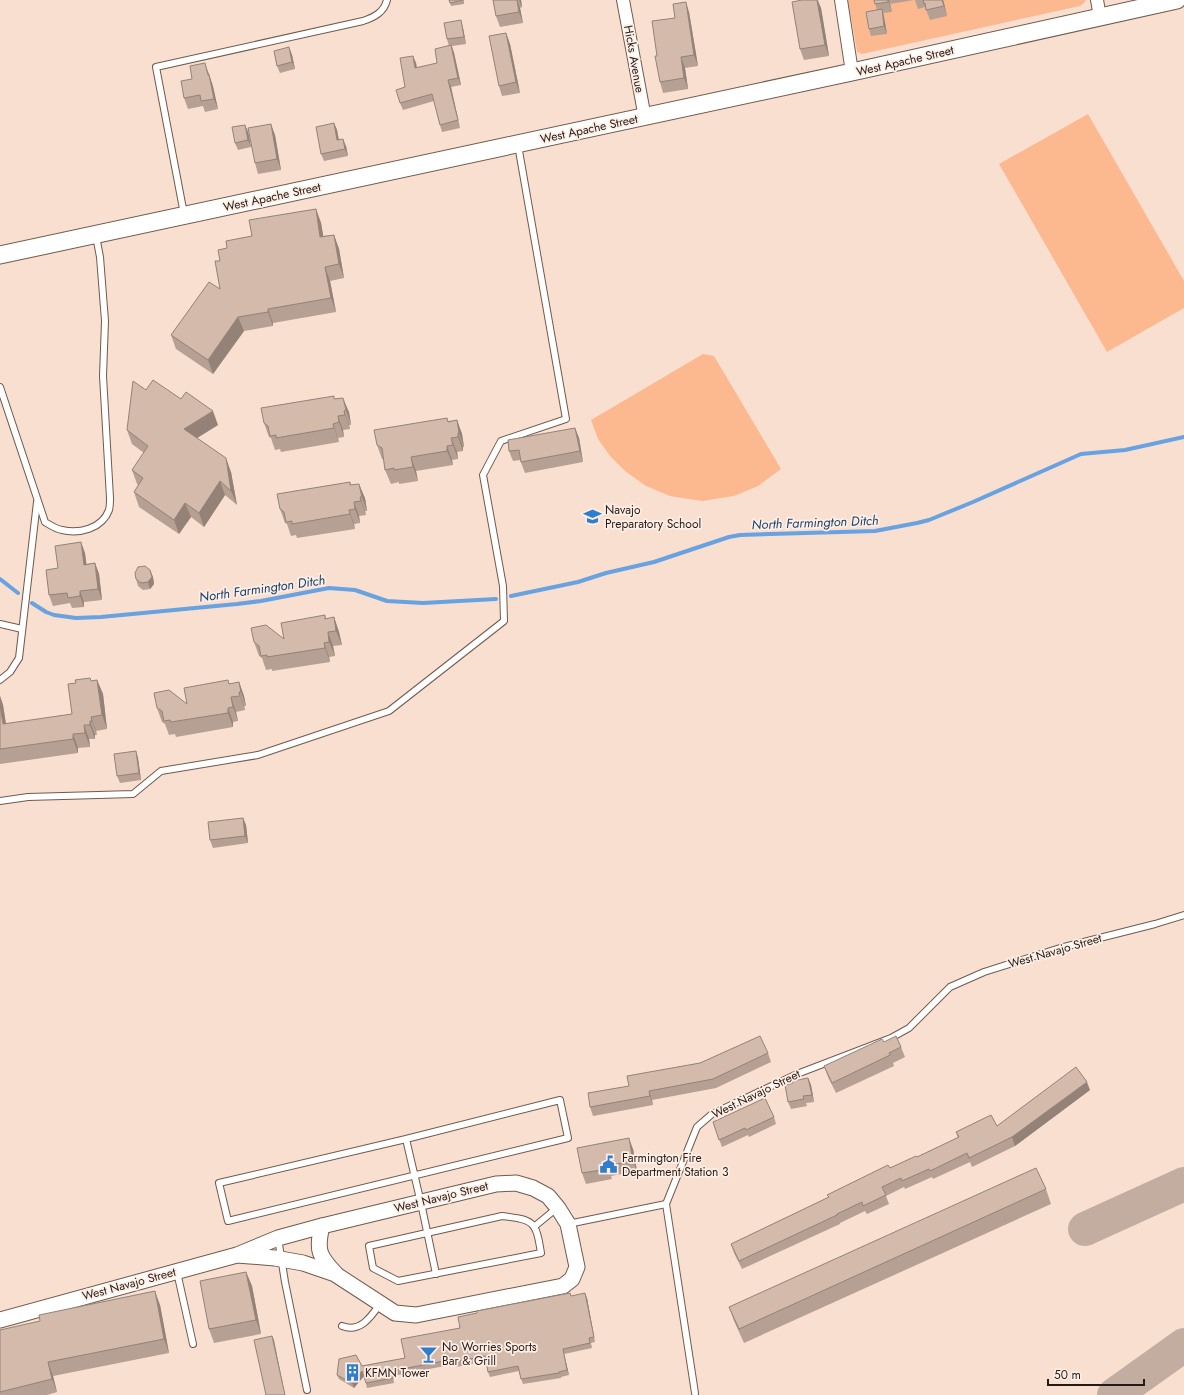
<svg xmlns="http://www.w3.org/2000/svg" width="1184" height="1395" font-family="Jost,sans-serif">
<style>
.green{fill:#fcb990}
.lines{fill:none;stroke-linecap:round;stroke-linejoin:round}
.stream{stroke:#68a2e1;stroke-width:4}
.taxiway{stroke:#c2ada0;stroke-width:34}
.service-casing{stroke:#705a4d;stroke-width:8}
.minor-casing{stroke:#705a4d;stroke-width:14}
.tertiary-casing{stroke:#705a4d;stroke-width:17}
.secondary-casing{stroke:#705a4d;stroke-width:19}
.service{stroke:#fff;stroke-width:6}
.minor{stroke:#fff;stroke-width:12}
.tertiary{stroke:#fff;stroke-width:15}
.secondary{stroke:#fff;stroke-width:17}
.wall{fill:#b5a093}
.shaded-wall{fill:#948278}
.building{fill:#d3baab;stroke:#948278}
.labels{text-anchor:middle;stroke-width:3.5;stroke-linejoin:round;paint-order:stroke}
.street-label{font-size:12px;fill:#241b16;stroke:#feeee5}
.poi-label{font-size:12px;fill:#241b16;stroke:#feeee5;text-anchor:start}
.water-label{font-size:13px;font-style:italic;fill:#18416a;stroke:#feeee5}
</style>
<rect width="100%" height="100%" fill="#f9dfd0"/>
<g class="green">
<path d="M 848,0 L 1086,0 L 1084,3 L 1080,6 L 862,54 L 857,52 L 857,51 Z"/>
<path d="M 1088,114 L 1184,281 L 1184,308 L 1107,352 L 999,164 Z"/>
<path d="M 703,354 L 714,356 L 781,469 L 758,486 L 734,496 L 702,501 L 670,496 L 646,486 L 625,471 L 610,456 L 598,439 L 591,420 Z"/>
</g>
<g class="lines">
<g class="stream">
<path d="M 0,579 L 18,593"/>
<path d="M 511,596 L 578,582 L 606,573 L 654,562 L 729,537 L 740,535 L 875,531 L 917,523 L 929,520 L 973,502 L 1081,454 L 1125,450 L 1184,437"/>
<path d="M 32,603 L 46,612 L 54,615 L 76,618 L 101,617 L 237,604 L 261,601 L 329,588 L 355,590 L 387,601 L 423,603 L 496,599"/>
</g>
<g class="taxiway">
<path d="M 1085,1229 L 1184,1184"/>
<path d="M 1114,1395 L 1184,1345"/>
</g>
<defs>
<g id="service">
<path d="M 184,214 L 156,67 L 363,21 C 375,17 384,12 387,0"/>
<path d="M 0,387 L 45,522 C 50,525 56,529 62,530 C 79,534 102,529 109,510 C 110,506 110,502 110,498 L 103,376 L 105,321 L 100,257 L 96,236"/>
<path d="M 0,624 L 22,629"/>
<path d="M 0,680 L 10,672 L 19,658 L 37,502"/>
<path d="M 0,801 L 28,797 L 133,794 L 161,771 L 258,755 L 389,711 L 504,621 L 503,586 L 483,475 L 501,441 L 566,419 L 518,145"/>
<path d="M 406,1139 L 560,1100 L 568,1138 L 228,1221 L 219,1183 L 406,1139 C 417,1184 427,1229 436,1274"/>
<path d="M 666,1204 L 697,1127 L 712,1114 L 797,1074 L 891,1038 L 909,1028 L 950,987 L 984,972 L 1060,948 L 1155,924 L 1184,915"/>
<path d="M 666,1204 L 695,1393"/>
<path d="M 502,1216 C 534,1220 536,1221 541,1253 L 398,1281 L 373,1268 L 369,1246 Z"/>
<path d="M 568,1224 L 666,1204"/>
<path d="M 535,1226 L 557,1208"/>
<path d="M 278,1238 L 285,1282 L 307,1390"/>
<path d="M 177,1272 L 193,1344"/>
<path d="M 342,1326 C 360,1333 371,1317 380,1304"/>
</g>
<g id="minor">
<path d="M 623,0 L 645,118"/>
<path d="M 841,0 L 852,72"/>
<path d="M 1097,0 L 1100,17"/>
</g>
<g id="tertiary">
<path d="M 322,1226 C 316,1250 319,1256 335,1273"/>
<path d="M 0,1320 L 237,1255 L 278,1238 L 322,1226 L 496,1184 L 516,1183 L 533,1188 L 548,1196 L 558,1208 L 568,1224 L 577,1267 L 572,1279 L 563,1286 L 416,1315 L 395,1313 L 335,1274 L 303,1263 L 275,1258 L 237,1255"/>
</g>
<path id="secondary" d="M 0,255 L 852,72 L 1177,0"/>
</defs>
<use href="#service" class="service-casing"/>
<use href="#minor" class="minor-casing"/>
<use href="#tertiary" class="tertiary-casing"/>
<use href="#secondary" class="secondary-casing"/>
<use href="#service" class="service"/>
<use href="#minor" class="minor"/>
<use href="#tertiary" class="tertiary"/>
<use href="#secondary" class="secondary"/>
</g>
<g class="wall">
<path d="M 464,0 L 464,4 L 451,6 L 450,3 Z"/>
<path d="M 493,0 L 521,0 L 522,7 L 520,8 L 523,23 L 500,27 L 496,16 Z"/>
<path d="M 802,0 L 818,0 L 821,8 L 829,56 L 804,60 L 800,49 Z"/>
<path d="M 874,0 L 914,0 L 890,4 L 892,12 L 883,13 L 884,17 L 887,34 L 871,36 L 869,29 L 877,10 Z"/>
<path d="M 915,0 L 943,0 L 947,16 L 930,20 L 925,7 L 918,9 Z"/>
<path d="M 689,12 L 698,66 L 685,68 L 688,89 L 663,93 L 660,82 L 675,18 Z"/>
<path d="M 463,28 L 466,44 L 452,46 L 454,53 L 461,85 L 451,87 L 460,128 L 442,132 L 440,125 L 434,101 L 403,110 L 400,103 L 413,56 L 416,63 L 417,68 L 437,63 L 449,46 L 447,39 Z"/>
<path d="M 506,33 L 510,44 L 520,93 L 502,96 L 499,86 Z"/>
<path d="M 289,47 L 292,55 L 295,69 L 280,73 L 277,66 Z"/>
<path d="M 209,73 L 218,109 L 205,112 L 203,106 L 188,109 L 184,98 L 192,79 Z"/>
<path d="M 334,123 L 337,130 L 339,140 L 346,146 L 348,156 L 324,161 L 321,154 Z"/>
<path d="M 245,125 L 248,132 L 251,147 L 238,150 L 235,143 Z"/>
<path d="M 275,135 L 281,170 L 258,174 L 255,163 Z"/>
<path d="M 316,209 L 321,223 L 323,236 L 334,235 L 339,249 L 344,278 L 330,281 L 336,312 L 273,323 L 273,326 L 244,331 L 213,374 L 176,349 L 171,335 L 220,289 L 220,261 L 227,248 L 252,236 Z"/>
<path d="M 335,399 L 349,412 L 351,425 L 349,425 L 350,429 L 343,430 L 344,437 L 338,438 L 339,442 L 281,452 L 280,449 L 275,450 L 271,438 L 269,437 L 264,423 Z"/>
<path d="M 447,418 L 448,421 L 457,420 L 462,434 L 464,447 L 463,447 L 463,451 L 457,452 L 458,459 L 452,460 L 453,465 L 416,471 L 418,481 L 399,484 L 399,482 L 391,484 L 385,470 L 384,460 L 382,459 L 377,445 Z"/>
<path d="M 218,425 L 197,438 L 231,472 L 237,505 L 225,495 L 204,527 L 191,517 L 179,534 L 139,507 L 134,492 L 138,485 L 137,484 L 132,470 L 144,453 L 132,444 L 127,430 Z"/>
<path d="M 575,428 L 579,438 L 583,462 L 525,473 L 520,460 L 513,461 L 509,451 Z"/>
<path d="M 350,482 L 351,485 L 365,498 L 367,511 L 365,511 L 366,515 L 359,516 L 360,523 L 354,524 L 355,529 L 297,538 L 296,535 L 291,536 L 287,524 L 285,523 L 280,509 Z"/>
<path d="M 85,553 L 86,564 L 95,563 L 99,574 L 102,600 L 84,602 L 84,607 L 72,608 L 70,603 L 53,606 L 49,595 L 58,568 Z"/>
<path d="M 150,570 L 153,577 L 154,584 L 150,589 L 143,590 L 138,586 L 136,579 Z"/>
<path d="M 325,615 L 326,619 L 334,617 L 339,632 L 342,645 L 333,646 L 335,656 L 329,657 L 330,662 L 272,671 L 272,669 L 266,670 L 262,658 L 259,656 L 254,642 L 284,639 Z"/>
<path d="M 97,680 L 103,694 L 107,729 L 96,731 L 97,735 L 95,735 L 95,739 L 89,739 L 90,747 L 78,748 L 78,753 L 0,764 L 0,696 L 3,705 L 6,724 L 72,714 L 91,681 Z"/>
<path d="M 239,682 L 244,696 L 246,706 L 244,706 L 245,710 L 236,712 L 238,721 L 233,722 L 233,727 L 176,737 L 175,734 L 169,735 L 165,724 L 162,722 L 157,708 L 187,704 L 230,684 Z"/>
<path d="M 136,751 L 138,758 L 141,780 L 120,783 L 117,776 Z"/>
<path d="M 243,818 L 246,825 L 248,843 L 213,848 L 210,840 Z"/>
<path d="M 884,1042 L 901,1047 L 905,1057 L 893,1063 L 894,1066 L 836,1093 L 828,1077 L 824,1066 Z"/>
<path d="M 768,1053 L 771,1062 L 716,1088 L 652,1100 L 653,1105 L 593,1116 L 590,1107 L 629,1086 Z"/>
<path d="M 808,1078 L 811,1085 L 814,1102 L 806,1103 L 807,1106 L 791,1109 L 788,1102 L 793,1083 Z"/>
<path d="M 1090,1090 L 1015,1146 L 972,1167 L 970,1162 L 933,1179 L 932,1177 L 905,1189 L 904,1187 L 886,1196 L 889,1204 L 867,1214 L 865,1211 L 840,1223 L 840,1224 L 742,1269 L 734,1253 L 731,1244 L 890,1168 L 917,1157 L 958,1138 L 956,1132 L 997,1126 Z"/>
<path d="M 774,1117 L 776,1124 L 749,1137 L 748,1135 L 722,1147 L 713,1122 Z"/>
<path d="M 633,1149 L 637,1171 L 611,1176 L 612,1179 L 586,1184 L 582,1173 Z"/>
<path d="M 1046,1189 L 1051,1204 L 744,1343 L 734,1321 L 729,1307 Z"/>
<path d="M 246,1272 L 252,1286 L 261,1334 L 214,1343 L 209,1329 Z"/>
<path d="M 570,1293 L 571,1296 L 587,1298 L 595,1342 L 591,1343 L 592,1348 L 564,1354 L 569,1375 L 561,1377 L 561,1378 L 523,1384 L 521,1379 L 519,1371 L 490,1377 L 488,1372 L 486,1361 L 456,1367 L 455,1364 L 393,1376 L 394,1383 L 367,1388 L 364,1376 L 354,1388 L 339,1379 L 337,1375 L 362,1366 L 405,1358 L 460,1328 L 477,1313 Z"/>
<path d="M 160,1305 L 169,1353 L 53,1376 L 57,1392 L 47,1395 L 0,1395 L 0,1330 Z"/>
</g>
<g class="shaded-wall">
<path d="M 517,0 L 520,8 L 523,23 L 519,12 Z"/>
<path d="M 519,0 L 521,0 L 522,7 Z"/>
<path d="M 817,0 L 821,8 L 829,56 L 825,45 Z"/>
<path d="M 888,0 L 889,0 L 892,12 Z"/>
<path d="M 942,0 L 943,0 L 944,3 L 947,16 Z"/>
<path d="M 686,2 L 689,12 L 698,66 L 694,55 Z"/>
<path d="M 882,9 L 884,17 L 887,34 L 884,26 Z"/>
<path d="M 461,20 L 463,28 L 466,44 L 464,37 Z"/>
<path d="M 506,33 L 510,44 L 520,93 L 516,82 Z"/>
<path d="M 451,45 L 454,53 L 461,85 L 458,78 Z"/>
<path d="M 289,47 L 292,55 L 295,69 L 292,62 Z"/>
<path d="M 413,56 L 416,63 L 418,75 L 415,68 Z"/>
<path d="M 681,57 L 685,68 L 688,89 L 684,78 Z"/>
<path d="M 205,63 L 213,86 L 218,109 L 214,99 Z"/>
<path d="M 448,80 L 451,87 L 460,128 Z"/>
<path d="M 334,123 L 337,130 L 340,147 L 337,140 Z"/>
<path d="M 271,124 L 275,135 L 281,170 L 277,159 Z"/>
<path d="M 245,125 L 248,132 L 251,147 L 248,140 Z"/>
<path d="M 343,139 L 346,146 L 348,156 L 345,149 Z"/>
<path d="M 316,209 L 321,223 L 326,251 L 320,237 Z"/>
<path d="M 334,235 L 339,249 L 344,278 L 339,264 Z"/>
<path d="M 325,267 L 330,281 L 336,312 L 331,298 Z"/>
<path d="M 268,309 L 273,323 L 273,326 L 268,312 Z"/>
<path d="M 238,317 L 244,331 L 213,374 L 208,360 Z"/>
<path d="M 343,398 L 349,412 L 351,425 L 346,410 Z"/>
<path d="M 213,411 L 218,425 L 189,443 L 184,429 Z"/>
<path d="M 344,411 L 349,425 L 350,429 L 345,415 Z"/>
<path d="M 338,416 L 343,430 L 344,437 L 339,422 Z"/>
<path d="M 457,420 L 462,434 L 464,447 L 459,433 Z"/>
<path d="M 333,424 L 338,438 L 339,442 L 334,428 Z"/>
<path d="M 575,428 L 579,438 L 583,462 L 580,451 Z"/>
<path d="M 458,433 L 463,447 L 463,451 L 458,437 Z"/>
<path d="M 451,438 L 457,452 L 458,459 L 453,445 Z"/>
<path d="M 447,446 L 452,460 L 453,465 L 447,451 Z"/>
<path d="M 411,457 L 416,471 L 418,481 L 413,467 Z"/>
<path d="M 226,458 L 231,472 L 237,505 L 231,491 Z"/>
<path d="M 220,481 L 225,495 L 204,527 L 199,513 Z"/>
<path d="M 359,484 L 365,498 L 367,511 L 362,497 Z"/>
<path d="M 360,497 L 365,511 L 366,515 L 361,501 Z"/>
<path d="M 354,502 L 359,516 L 360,523 L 355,509 Z"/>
<path d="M 185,503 L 191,517 L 179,534 L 174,520 Z"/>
<path d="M 349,510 L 354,524 L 355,529 L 350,514 Z"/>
<path d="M 81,542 L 85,553 L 88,576 L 84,565 Z"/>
<path d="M 95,563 L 99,574 L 102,600 L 98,589 Z"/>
<path d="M 150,570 L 153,577 L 154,584 L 150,589 L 148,582 Z"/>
<path d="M 80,591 L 84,602 L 84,607 L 80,596 Z"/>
<path d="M 334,617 L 339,632 L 342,645 L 336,631 Z"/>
<path d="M 328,632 L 333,646 L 335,656 L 329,642 Z"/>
<path d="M 324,643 L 329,657 L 330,662 L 325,648 Z"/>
<path d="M 97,680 L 103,694 L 107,729 L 102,715 Z"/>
<path d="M 239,682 L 244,696 L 246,706 L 241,692 Z"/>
<path d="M 239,692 L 244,706 L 245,710 L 240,696 Z"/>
<path d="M 0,696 L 3,705 L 8,738 L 3,724 L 0,704 Z"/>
<path d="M 231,697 L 236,712 L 238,721 L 233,707 Z"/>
<path d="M 228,708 L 233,722 L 233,727 L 228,713 Z"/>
<path d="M 91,717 L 96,731 L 97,735 L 92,721 Z"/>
<path d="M 90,721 L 95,735 L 95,739 L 90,725 Z"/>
<path d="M 84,725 L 89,739 L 90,747 L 85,733 Z"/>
<path d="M 73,734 L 78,748 L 78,753 L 73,739 Z"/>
<path d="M 136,751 L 138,758 L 141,780 L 139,773 Z"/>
<path d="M 243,818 L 246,825 L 248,843 L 245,836 Z"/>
<path d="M 808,1078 L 811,1085 L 814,1102 L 812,1095 Z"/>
<path d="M 1087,1082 L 1090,1090 L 1015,1146 L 1012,1137 Z"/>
<path d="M 649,1091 L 652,1100 L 653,1105 L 650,1096 Z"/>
<path d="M 629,1138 L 633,1149 L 637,1171 L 633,1161 Z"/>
<path d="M 246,1272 L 252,1286 L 261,1334 L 256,1320 Z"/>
<path d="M 155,1291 L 160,1305 L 169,1353 L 164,1339 Z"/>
<path d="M 585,1293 L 587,1298 L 595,1342 L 594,1337 Z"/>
<path d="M 272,1336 L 274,1340 L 285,1395 Z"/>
<path d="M 563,1349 L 564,1354 L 569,1375 L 567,1370 Z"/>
<path d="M 48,1362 L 53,1376 L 57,1392 L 52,1379 Z"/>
<path d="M 362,1371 L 364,1376 L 354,1388 L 352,1383 Z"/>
</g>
<g class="building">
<path d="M 449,0 L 463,0 L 450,3 Z"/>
<path d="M 493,0 L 517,0 L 519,12 L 496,16 Z"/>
<path d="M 802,0 L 817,0 L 825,45 L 800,49 L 792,2 Z"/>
<path d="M 874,0 L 888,0 L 888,2 L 875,4 Z"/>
<path d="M 923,0 L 942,0 L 944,6 L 926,10 L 925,3 L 924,4 Z"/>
<path d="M 686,2 L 694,55 L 681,57 L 684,78 L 660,82 L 655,56 L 657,56 L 652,21 L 675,18 L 673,4 Z"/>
<path d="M 882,9 L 884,26 L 869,29 L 866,12 Z"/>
<path d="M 461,20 L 464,37 L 447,39 L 444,23 Z"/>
<path d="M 506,33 L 516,82 L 499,86 L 489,36 Z"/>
<path d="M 451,45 L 458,78 L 448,80 L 458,120 L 440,125 L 432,94 L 400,103 L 396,90 L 405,87 L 400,58 L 413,56 L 415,68 L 437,63 L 435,49 Z"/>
<path d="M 289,47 L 292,62 L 277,66 L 274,51 Z"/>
<path d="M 205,63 L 208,75 L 209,75 L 214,99 L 201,101 L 200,95 L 184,98 L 181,81 L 192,79 L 190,66 Z"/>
<path d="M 334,123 L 337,140 L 343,139 L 345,149 L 321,154 L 316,127 Z"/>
<path d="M 271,124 L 277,159 L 255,163 L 248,128 Z"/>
<path d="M 245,125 L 248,140 L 235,143 L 232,127 Z"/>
<path d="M 316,209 L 320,237 L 334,235 L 339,264 L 325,267 L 331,298 L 268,309 L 268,312 L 238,317 L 208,360 L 171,335 L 209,282 L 220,289 L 215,261 L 220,261 L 218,250 L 227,248 L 226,241 L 252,236 L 249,220 Z"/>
<path d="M 153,380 L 181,399 L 186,392 L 213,411 L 184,429 L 226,458 L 231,491 L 220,481 L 199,513 L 185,503 L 174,520 L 134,492 L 143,478 L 132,470 L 148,446 L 127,430 L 133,381 L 146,390 Z"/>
<path d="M 334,396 L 334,399 L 343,398 L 346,410 L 344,411 L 345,415 L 338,416 L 339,422 L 333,424 L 334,428 L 276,438 L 276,435 L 270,436 L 268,426 L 264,423 L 261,408 Z"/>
<path d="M 447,418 L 448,422 L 457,420 L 459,433 L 458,433 L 458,437 L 451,438 L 453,445 L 447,446 L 447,451 L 411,457 L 413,467 L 394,470 L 394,468 L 385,470 L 382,448 L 377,445 L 374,430 Z"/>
<path d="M 575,428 L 580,451 L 521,462 L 519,450 L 509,451 L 508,440 Z"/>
<path d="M 350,482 L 350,485 L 359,484 L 362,497 L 360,497 L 361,501 L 354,502 L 355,509 L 349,510 L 350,514 L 292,524 L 292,521 L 286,522 L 284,512 L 280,509 L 277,494 Z"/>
<path d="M 81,542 L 84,565 L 95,563 L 98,589 L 80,591 L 80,596 L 68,598 L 67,593 L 49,595 L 46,570 L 58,568 L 55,546 Z"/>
<path d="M 145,566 L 150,570 L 152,577 L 148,582 L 141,583 L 136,579 L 135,573 L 138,567 Z"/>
<path d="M 325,615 L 325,619 L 334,617 L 336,631 L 328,632 L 329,642 L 324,643 L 325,648 L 267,657 L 267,655 L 261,656 L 259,646 L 254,642 L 251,628 L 266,625 L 284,639 L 281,623 Z"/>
<path d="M 90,678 L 91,681 L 97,680 L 102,715 L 91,717 L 92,721 L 90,721 L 90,725 L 84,725 L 85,733 L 73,734 L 73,739 L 0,749 L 0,704 L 3,724 L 72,714 L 68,684 L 76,683 L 75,680 Z"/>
<path d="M 228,680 L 229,684 L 239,682 L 241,692 L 239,692 L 240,696 L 231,697 L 233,707 L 228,708 L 228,713 L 171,722 L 170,720 L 164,721 L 162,711 L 157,708 L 154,693 L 169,690 L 187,704 L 184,688 Z"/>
<path d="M 136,751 L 139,773 L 117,776 L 114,754 Z"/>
<path d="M 243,818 L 245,836 L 210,840 L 208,822 Z"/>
<path d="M 760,1036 L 768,1053 L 713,1079 L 649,1091 L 650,1096 L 590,1107 L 588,1093 L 629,1086 L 627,1076 L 700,1063 Z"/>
<path d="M 896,1036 L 901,1047 L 889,1053 L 890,1055 L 832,1083 L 824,1066 L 882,1039 L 884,1042 Z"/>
<path d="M 1076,1067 L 1087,1082 L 1012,1137 L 969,1158 L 967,1153 L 930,1171 L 929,1169 L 902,1181 L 901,1178 L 882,1187 L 886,1195 L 863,1206 L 862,1202 L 837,1214 L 837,1215 L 739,1261 L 731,1244 L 829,1197 L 827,1195 L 888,1165 L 890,1168 L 916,1156 L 917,1157 L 959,1137 L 956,1132 L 991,1115 L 997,1126 Z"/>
<path d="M 808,1078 L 812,1095 L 803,1096 L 804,1099 L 788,1102 L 785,1085 L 793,1083 L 792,1081 Z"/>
<path d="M 765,1098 L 774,1117 L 746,1130 L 745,1128 L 719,1140 L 713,1122 Z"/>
<path d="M 629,1138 L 633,1161 L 607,1166 L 608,1169 L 582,1173 L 577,1148 Z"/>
<path d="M 1036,1168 L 1046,1189 L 739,1329 L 729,1307 Z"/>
<path d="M 246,1272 L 256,1320 L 209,1329 L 200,1281 Z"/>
<path d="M 155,1291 L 164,1339 L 48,1362 L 52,1379 L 0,1392 L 0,1330 L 40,1321 L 39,1315 Z"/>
<path d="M 570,1293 L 571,1296 L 585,1293 L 594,1337 L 589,1338 L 590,1343 L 563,1349 L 567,1370 L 559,1372 L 559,1373 L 521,1379 L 518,1366 L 488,1372 L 485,1356 L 454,1362 L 454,1359 L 392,1371 L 393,1378 L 366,1383 L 362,1371 L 352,1383 L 337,1375 L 339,1359 L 356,1355 L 362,1366 L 405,1358 L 401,1339 L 460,1328 L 458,1317 L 477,1313 L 477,1311 Z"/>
<path d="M 272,1336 L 285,1395 L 266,1395 L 254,1340 Z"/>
</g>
<defs>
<symbol id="school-bare" viewBox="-9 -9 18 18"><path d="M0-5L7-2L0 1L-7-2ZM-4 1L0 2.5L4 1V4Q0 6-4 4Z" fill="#2e7ece" stroke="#feeee5" stroke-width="2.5" paint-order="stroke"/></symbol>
<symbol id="civic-bare" viewBox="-9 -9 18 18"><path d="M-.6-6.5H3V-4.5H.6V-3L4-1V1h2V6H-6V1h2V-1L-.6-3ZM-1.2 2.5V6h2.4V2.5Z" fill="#2e7ece" stroke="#feeee5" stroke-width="2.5" paint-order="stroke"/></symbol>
<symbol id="bar-bare" viewBox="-9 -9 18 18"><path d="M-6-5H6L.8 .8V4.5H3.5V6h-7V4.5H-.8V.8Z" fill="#2e7ece" stroke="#feeee5" stroke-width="2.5" paint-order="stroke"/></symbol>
<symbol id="building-bare" viewBox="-9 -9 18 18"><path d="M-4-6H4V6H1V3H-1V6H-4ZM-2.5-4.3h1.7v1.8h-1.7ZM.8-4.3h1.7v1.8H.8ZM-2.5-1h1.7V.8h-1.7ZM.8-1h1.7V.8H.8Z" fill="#2e7ece" stroke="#feeee5" stroke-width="2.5" paint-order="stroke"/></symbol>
</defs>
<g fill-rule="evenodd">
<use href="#school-bare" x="580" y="504" width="25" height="25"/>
<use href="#civic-bare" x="596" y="1152" width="25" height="25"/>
<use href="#bar-bare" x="416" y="1342" width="25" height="25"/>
<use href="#building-bare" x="340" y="1360" width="25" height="25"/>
</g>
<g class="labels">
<g class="street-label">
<text transform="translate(634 59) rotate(80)" y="4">Hicks Avenue</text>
<text transform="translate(905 61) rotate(-13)" y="4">West Apache Street</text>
<text transform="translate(589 129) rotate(-12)" y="4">West Apache Street</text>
<text transform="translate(272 197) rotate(-12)" y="4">West Apache Street</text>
<text transform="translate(1055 951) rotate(-16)" y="4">West Navajo Street</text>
<text transform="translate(756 1094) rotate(-26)" y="4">West Navajo Street</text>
<text transform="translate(441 1197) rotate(-14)" y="4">West Navajo Street</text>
<text transform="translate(129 1284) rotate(-15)" y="4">West Navajo Street</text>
</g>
<g class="poi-label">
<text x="605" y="514">Navajo<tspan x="605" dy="14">Preparatory School</tspan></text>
<text x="622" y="1162">Farmington Fire<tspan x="622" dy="14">Department Station 3</tspan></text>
<text x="442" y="1351">No Worries Sports<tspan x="442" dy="14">Bar &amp; Grill</tspan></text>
<text x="365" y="1377">KFMN Tower</text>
</g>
<g class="water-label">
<text transform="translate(815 522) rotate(-2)" y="5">North Farmington Ditch</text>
<text transform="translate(262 588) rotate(-8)" y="5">North Farmington Ditch</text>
</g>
</g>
<path d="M1048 1379v6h96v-6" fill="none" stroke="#241b16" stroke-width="2"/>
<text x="1054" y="1379" font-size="12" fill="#241b16" stroke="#feeee5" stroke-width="3" paint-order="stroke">50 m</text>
</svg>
